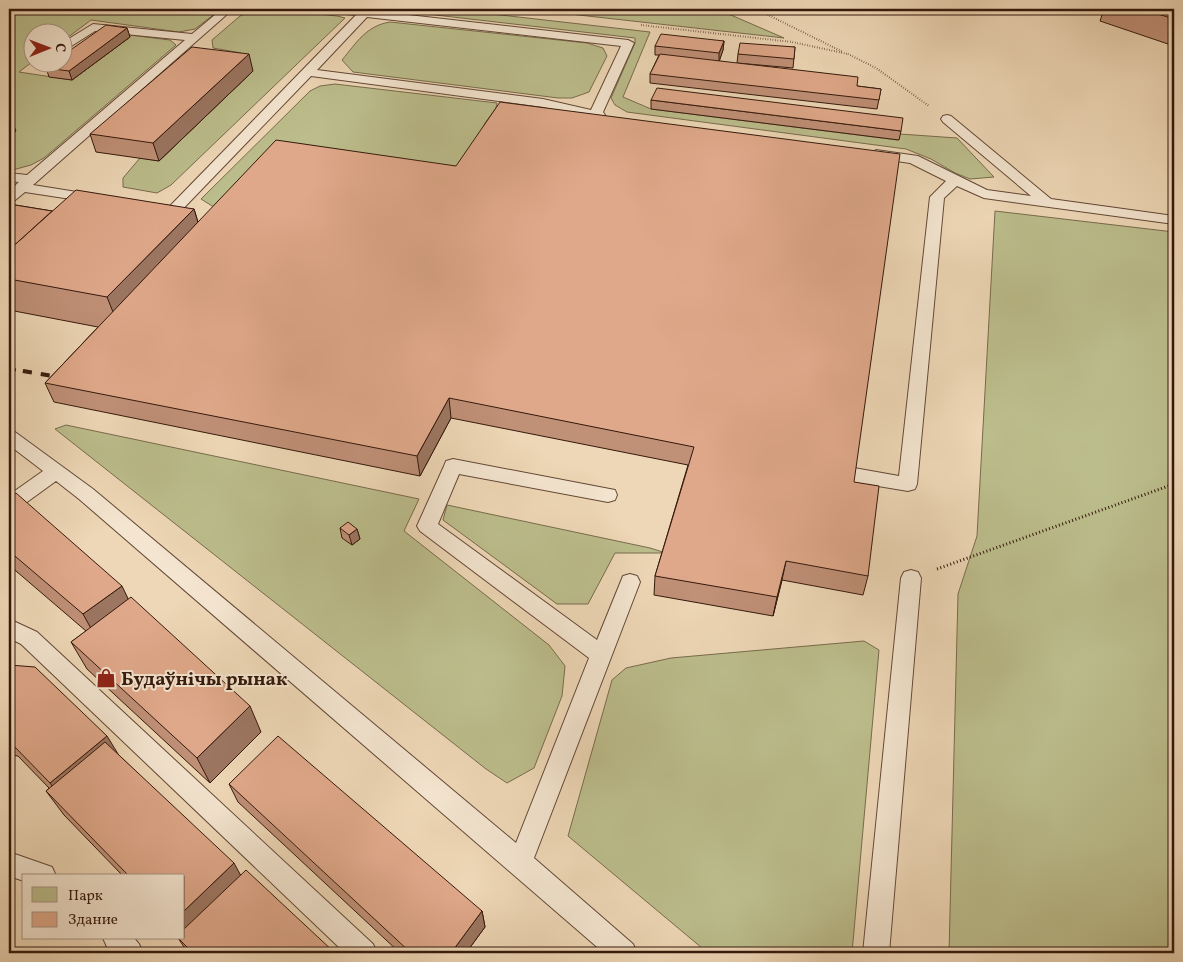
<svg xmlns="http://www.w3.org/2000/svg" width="1183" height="962" font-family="Vollkorn,serif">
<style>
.green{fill:#bcbd8c;stroke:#786b4c}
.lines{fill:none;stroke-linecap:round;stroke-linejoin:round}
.lane-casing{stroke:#634836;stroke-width:2}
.path-far1{stroke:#35190c;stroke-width:2;stroke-dasharray:0.5 2;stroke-linecap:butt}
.path{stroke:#35190c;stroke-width:3;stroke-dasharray:1 2.5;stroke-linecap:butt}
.lane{fill:#f4e5d0;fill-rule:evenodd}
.rail-far1{stroke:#35190c;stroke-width:3;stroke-dasharray:7 7;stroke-linecap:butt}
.rail{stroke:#35190c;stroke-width:4;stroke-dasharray:9 9;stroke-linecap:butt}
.wall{fill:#c09077;stroke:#35190c}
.shaded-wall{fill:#9c7661;stroke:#35190c}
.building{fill:#dfa88a;stroke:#35190c}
.labels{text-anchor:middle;stroke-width:4;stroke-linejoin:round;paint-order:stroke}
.poi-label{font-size:19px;font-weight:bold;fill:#35190c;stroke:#f4e5d0;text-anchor:start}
</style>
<rect width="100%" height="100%" fill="#eed7b6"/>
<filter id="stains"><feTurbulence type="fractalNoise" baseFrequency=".004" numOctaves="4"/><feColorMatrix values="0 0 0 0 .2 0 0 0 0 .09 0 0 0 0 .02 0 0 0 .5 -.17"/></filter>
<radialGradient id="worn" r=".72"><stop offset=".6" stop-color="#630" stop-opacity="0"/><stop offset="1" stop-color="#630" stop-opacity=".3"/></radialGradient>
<g class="green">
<path d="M 9,9 L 221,9 L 195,29 L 179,32 L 91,20 L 63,41 L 62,32 L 32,32 L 32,62 L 19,72 L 72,80 L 130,37 L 106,32 L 170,40 L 176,45 L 44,158 L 31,165 L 9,171 Z"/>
<path d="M 257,9 L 275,9 L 337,16 L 345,18 L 171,185 L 157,193 L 123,187 L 123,178 L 140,158 L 159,161 L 252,71 L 241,53 L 213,48 L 212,40 L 240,16 Z"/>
<path d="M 383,9 L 448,9 L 650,32 L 623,97 L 651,109 L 898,140 L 900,134 L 957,138 L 994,177 L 970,179 L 955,173 L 931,159 L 906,149 L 627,112 L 615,105 L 611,98 L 635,43 L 635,38 Z"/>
<path d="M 532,9 L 717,9 L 784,38 L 561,13 Z"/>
<path d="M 390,22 L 587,43 L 603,48 L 607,56 L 589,92 L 572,98 L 558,98 L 353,72 L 342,60 C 357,42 366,26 390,22 Z"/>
<path d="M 335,84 L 497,103 L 496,108 L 485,123 L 457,184 L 228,216 L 201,199 L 310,91 L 320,86 Z"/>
<path d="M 995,211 L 1174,232 L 1174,953 L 949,953 L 958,594 L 977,536 Z"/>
<path d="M 66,425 L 419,499 L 404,531 L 549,645 L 565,666 L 562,696 L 534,768 L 507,783 L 486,769 L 55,429 Z"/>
<path d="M 447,505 L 650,548 L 666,553 L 615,553 L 588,604 L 557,604 L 443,520 Z"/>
<path d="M 864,641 L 879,650 L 852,953 L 708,953 L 568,836 L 612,680 L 626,668 L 671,658 Z"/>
</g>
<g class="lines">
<defs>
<g id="lane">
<path d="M 222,9 L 233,9 L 33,185 L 102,196 L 104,199 L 102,202 L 97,203 L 25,192 L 14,201 L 9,202 L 9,191 L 19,182 L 9,181 L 9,173 L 27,175 L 185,40 L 95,31 L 62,52 L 62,43 L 93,24 L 192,34 Z"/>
<path d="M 322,9 L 364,10 L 628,40 L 634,43 L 603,112 L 605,115 L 599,119 L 543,107 L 311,76 L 178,214 L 173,215 L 148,211 L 146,208 L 148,205 L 153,204 L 170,206 L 356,15 L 327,12 ZM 367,17 L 621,46 L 591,110 L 543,99 L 317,70 Z"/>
<path d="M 947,115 L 951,116 L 1051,199 L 1174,216 L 1174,224 L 984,198 L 957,186 L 944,198 L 917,484 L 915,489 L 908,491 L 854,482 L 847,480 L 845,475 L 847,470 L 854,468 L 899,476 L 930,197 L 946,181 L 910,163 L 876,158 L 869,154 L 876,150 L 918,156 L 987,190 L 1031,196 L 943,122 L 941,119 L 943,116 Z"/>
<path d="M 9,430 L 15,432 L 93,489 L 516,843 L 589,658 L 420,531 L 417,526 L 444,466 L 446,461 L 453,459 L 615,490 L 617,495 L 615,500 L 608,502 L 459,474 L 438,524 L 597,640 L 623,576 L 630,574 L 637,576 L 640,582 L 534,858 L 633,944 L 637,953 L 604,953 L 79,499 L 56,481 L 16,510 L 9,512 L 9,495 L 43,471 L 9,445 Z"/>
<path d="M 911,570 L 918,572 L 921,578 L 889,953 L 863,953 L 901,578 L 904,572 Z"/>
<path d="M 9,619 L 37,632 L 373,944 L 377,953 L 345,953 L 21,644 L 9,638 Z"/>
<path d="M 9,852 L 52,867 L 56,876 L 24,876 L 24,881 L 9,876 Z"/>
<path d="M 103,938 L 134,938 L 139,944 L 143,953 L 112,953 L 107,947 Z"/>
</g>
</defs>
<use href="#lane" class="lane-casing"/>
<g class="path-far1">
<path d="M 756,9 L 843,52"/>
<path d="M 641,25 L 792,42 L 848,54"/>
<path d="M 848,54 L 876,68 L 929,106"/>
</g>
<path class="path" d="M 937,569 L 1174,484"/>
<use href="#lane" class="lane"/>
<path class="rail-far1" d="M 9,369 L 30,372"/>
<path class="rail" d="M 23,371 L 65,378"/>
</g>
<g class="wall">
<path d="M 1104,9 L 1174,9 L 1174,46 L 1100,21 Z"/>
<path d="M 127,28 L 130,37 L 72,80 L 49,77 L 46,68 Z"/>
<path d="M 724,41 L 723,50 L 719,61 L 857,86 L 881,89 L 877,109 L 650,83 L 650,74 L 659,55 L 655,55 L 655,46 Z"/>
<path d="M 795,47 L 793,68 L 737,63 L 738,54 Z"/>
<path d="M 253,71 L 159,161 L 96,152 L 90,134 Z"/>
<path d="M 651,100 L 901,131 L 899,140 L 651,109 Z"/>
<path d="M 9,204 L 52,211 L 194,209 L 198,222 L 854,482 L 868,576 L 863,595 L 782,580 L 773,616 L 654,595 L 655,576 L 688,465 L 451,418 L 420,476 L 54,402 L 45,383 L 98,327 L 9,310 Z"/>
<path d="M 9,497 L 128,599 L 261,732 L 210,783 L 87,669 L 71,642 L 86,631 L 9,565 Z"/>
<path d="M 340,528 L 357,529 L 360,539 L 352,545 L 342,538 Z"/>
<path d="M 9,665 L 120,756 L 241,875 L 335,953 L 188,953 L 178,938 L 184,938 L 184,876 L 123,876 L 64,815 L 46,791 L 49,788 L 18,756 L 9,755 Z"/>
<path d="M 229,784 L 482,911 L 485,927 L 466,953 L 400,953 L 238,802 Z"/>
</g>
<g class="shaded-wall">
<path d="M 127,28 L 130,37 L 72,80 L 69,71 Z"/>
<path d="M 724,41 L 723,50 L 719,62 L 719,53 Z"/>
<path d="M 249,54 L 253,71 L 159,161 L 153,143 Z"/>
<path d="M 12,122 L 16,131 L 9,136 L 9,125 Z"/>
<path d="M 194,209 L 204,243 L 121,332 L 107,297 Z"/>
<path d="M 449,398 L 451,418 L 420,476 L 417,456 Z"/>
<path d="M 357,529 L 360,539 L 352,545 L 349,535 Z"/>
<path d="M 786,561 L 782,580 L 773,616 L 777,597 Z"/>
<path d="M 122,586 L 135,613 L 98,641 L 83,614 Z"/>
<path d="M 250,706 L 261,732 L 210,783 L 197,758 Z"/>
<path d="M 107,736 L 123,762 L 68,808 L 50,783 Z"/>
<path d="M 234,863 L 247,887 L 184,936 L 184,911 Z"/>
<path d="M 482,911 L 485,927 L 466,953 L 451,953 Z"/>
</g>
<g class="building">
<path d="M 1142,9 L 1174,9 L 1174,19 Z"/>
<path d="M 106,25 L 127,28 L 69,71 L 46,68 L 54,62 L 62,62 L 62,56 Z"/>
<path d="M 661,34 L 724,41 L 719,53 L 655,46 Z"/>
<path d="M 740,43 L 795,47 L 794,59 L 738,54 Z"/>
<path d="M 192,47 L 249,54 L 153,143 L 90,134 Z"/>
<path d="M 660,54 L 858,77 L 857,86 L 881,89 L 879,100 L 650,74 Z"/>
<path d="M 657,88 L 903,118 L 901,131 L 651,100 Z"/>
<path d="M 500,102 L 900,154 L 854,482 L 879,486 L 868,576 L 786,561 L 777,597 L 655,576 L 694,447 L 449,398 L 417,456 L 45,383 L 276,140 L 456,166 Z"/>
<path d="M 76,190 L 194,209 L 107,297 L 9,279 L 9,250 Z"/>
<path d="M 9,204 L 52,211 L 9,250 Z"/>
<path d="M 16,493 L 122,586 L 83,614 L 9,551 L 9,497 Z"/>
<path d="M 348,522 L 357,529 L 349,535 L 340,528 Z"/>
<path d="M 131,597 L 250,706 L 197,758 L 71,642 Z"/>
<path d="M 9,665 L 35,667 L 107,736 L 50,783 L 9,741 Z"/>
<path d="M 278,736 L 482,911 L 451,953 L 411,953 L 229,784 Z"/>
<path d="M 105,742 L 234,863 L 184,911 L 184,876 L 129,876 L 46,791 Z"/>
<path d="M 246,870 L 335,953 L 193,953 L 178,938 L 184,938 L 184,929 Z"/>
</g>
<defs>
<symbol id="shop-bare" viewBox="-9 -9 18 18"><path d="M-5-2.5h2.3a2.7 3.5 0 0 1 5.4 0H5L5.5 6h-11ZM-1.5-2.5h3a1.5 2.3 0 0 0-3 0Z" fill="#8f2418" stroke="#f4e5d0" stroke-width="2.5" paint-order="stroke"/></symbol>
</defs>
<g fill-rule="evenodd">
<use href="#shop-bare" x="92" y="664" width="28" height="28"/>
</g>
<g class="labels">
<g class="poi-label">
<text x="121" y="685">Будаўнічы рынак</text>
</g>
</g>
<rect width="1183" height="962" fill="none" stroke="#eed7b6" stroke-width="30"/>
<rect x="10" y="10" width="1163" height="942" fill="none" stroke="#35190c" stroke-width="2.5"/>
<rect x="15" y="15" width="1153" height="932" fill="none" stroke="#35190c"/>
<rect x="22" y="874" width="162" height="65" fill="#f4e5d0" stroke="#a89382"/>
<rect x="32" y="887" width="25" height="15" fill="#bcbd8c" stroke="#a89382"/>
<text x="68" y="900" font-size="15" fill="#35190c">Парк</text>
<rect x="32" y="912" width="25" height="15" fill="#dfa88a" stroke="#a89382"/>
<text x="68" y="924" font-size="15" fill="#35190c">Здание</text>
<g transform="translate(48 48) rotate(89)"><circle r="24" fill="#f4e5d0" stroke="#a89382"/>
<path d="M0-4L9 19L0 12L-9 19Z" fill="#8f2418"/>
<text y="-8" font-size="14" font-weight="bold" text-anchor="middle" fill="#35190c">С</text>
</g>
<rect width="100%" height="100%" filter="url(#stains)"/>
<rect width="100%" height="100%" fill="url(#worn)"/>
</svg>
